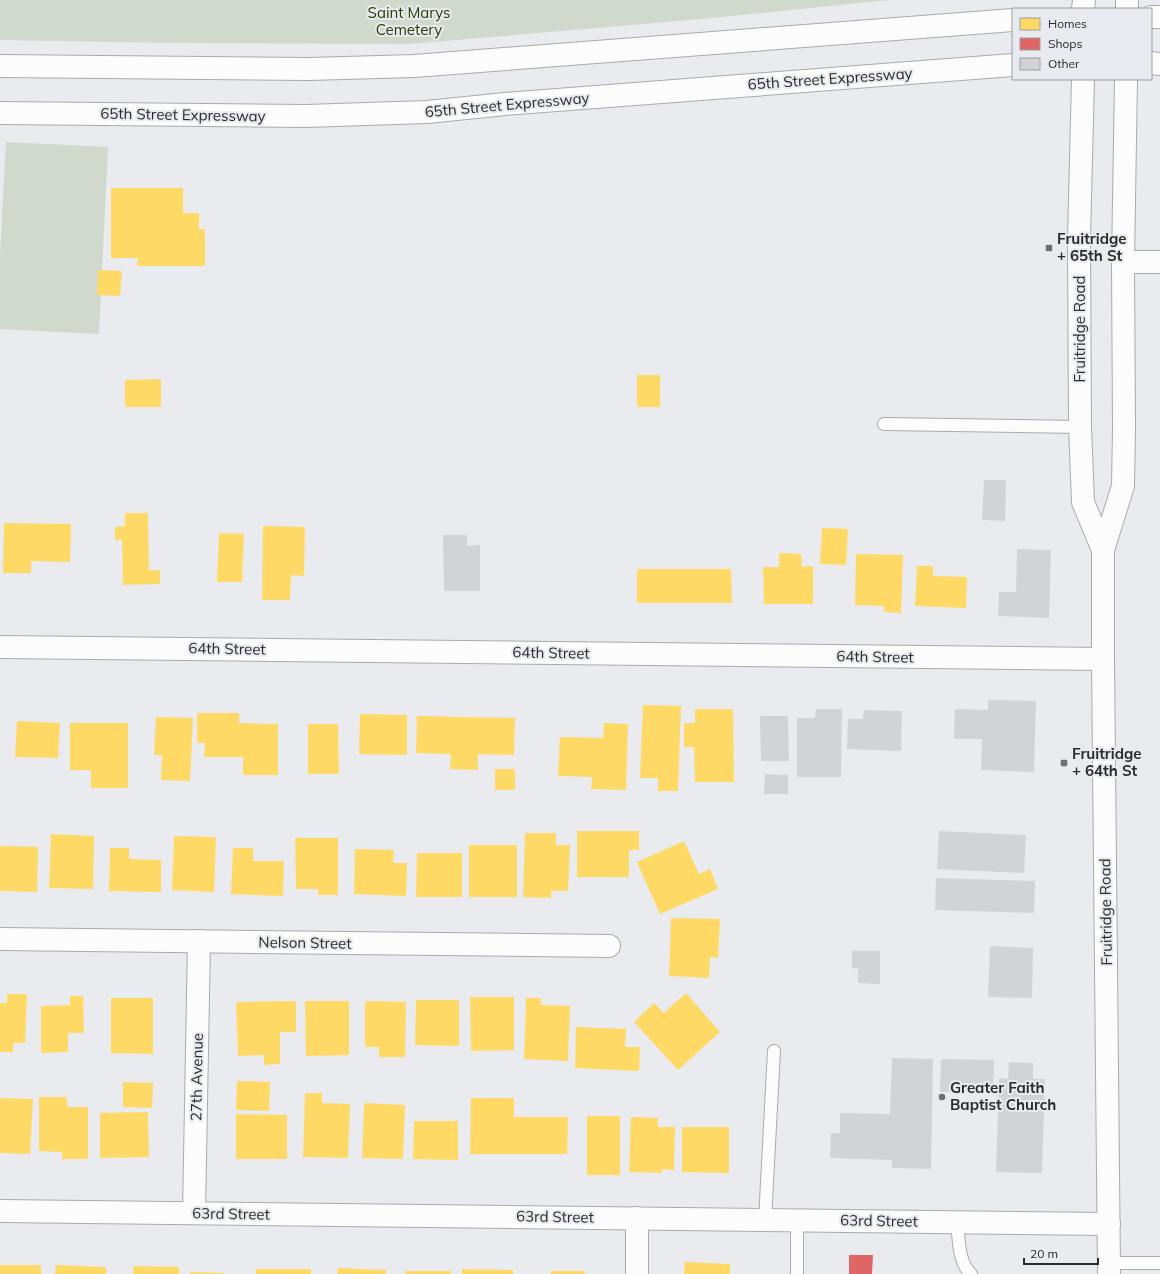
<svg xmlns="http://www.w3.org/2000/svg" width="1160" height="1274" font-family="Mulish,sans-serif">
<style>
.green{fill:#d1d9cc}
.homes{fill:#ffd966}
.shops{fill:#e06666}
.building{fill:#d2d3d6}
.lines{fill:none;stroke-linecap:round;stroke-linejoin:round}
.lane-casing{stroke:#aaaaad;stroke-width:14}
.street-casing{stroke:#aaaaad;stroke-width:24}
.secondary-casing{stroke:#aaaaad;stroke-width:24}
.lane{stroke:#fcfcfd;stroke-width:12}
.street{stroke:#fcfcfd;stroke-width:22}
.secondary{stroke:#fcfcfd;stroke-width:22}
.poi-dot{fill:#6d6e71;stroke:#e9eaf0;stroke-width:1.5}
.labels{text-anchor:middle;stroke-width:4;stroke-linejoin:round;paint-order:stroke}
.park-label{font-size:15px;fill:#263f00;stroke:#e9eaf0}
.street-label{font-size:15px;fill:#2a2b2d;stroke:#e9eaf0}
.poi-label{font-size:15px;font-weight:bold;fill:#2a2b2d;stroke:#e9eaf0;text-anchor:start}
</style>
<rect width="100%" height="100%" fill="#eaebef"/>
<g class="green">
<path d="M 0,0 L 889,0 L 702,19 L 410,44 L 169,43 L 0,40 Z"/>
<path d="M 6,142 L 108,147 L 99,334 L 0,329 L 0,255 Z"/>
</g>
<g class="homes">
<path d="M 111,188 L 183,188 L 183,213 L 199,213 L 199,229 L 205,229 L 205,266 L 137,266 L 138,258 L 111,258 Z"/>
<path d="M 98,270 L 122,271 L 120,296 L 97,295 Z"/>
<rect x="637" y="375" width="23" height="32"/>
<path d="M 161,379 L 161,407 L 125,407 L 125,380 Z"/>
<path d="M 125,513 L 148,513 L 149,570 L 160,570 L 160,584 L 123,585 L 122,540 L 115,540 L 115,527 L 125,526 Z"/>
<path d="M 4,523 L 71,524 L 70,562 L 31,561 L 31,573 L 3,573 Z"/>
<path d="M 263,526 L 305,527 L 304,576 L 291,575 L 290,600 L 262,600 Z"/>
<path d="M 822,528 L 848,529 L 846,565 L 820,564 Z"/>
<path d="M 219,533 L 244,534 L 242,582 L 217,582 Z"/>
<path d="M 779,553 L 801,554 L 802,567 L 813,566 L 813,604 L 764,604 L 763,567 L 779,567 Z"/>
<path d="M 856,554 L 903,555 L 901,613 L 884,612 L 884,606 L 855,605 Z"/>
<path d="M 917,566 L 933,566 L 933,576 L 967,577 L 966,608 L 915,606 Z"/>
<path d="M 637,569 L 731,569 L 732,603 L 637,603 Z"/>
<path d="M 643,705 L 681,706 L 678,791 L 658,791 L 658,778 L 640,778 Z"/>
<path d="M 695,709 L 733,709 L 734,782 L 695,782 L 694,747 L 684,747 L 684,723 L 695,723 Z"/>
<path d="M 197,713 L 239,713 L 239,723 L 278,724 L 278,775 L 243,775 L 243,757 L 204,757 L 205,743 L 197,743 Z"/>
<path d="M 360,714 L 407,715 L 407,755 L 359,754 Z"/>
<path d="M 417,716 L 515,718 L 514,755 L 478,754 L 478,770 L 450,769 L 451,754 L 416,753 Z"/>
<path d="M 156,717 L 193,718 L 190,781 L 161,780 L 162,755 L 154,755 Z"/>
<path d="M 17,721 L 60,723 L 58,758 L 15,757 Z"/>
<path d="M 70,723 L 128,723 L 128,788 L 91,788 L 91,770 L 70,770 Z"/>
<path d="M 604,723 L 628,724 L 626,790 L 591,789 L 592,777 L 558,776 L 560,737 L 603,738 Z"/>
<path d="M 308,724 L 338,724 L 339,774 L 308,774 Z"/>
<rect x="495" y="769" width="20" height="21"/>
<path d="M 577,831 L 639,831 L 639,850 L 629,850 L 629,877 L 577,877 Z"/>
<path d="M 525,833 L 556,833 L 556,845 L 570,845 L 568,891 L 551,891 L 551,898 L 523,897 Z"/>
<path d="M 51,834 L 94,836 L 93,889 L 49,888 Z"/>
<path d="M 174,836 L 216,837 L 214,892 L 172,890 Z"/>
<path d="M 295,838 L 338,838 L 338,895 L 318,895 L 318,889 L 296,889 Z"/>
<path d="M 684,841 L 699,874 L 710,869 L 718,889 L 660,914 L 637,862 Z"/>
<rect x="469" y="845" width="48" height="52"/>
<path d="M 0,846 L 38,847 L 37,892 L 0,891 Z"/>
<path d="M 110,848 L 129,848 L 129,859 L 161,860 L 161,892 L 109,891 Z"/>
<path d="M 233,848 L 253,848 L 253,861 L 284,861 L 283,896 L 231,894 Z"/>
<path d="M 355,849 L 394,850 L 393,863 L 407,863 L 406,896 L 354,894 Z"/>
<path d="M 417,853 L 462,853 L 462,897 L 416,897 Z"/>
<path d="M 671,918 L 720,919 L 718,958 L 710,957 L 709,978 L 669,976 Z"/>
<path d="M 686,993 L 720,1032 L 678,1070 L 634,1022 L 654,1003 L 664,1013 Z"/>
<path d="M 7,994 L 27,994 L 25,1043 L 13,1043 L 13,1052 L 0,1052 L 0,1003 L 7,1003 Z"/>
<path d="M 70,996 L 83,996 L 84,1033 L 68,1033 L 68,1052 L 41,1053 L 41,1006 L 70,1005 Z"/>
<path d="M 470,997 L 514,997 L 514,1050 L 471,1051 Z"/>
<path d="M 111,998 L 153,998 L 153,1054 L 111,1053 Z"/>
<path d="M 526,998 L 541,998 L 541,1005 L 570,1006 L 568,1061 L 524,1059 Z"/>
<path d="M 416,1000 L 459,1000 L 459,1046 L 415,1045 Z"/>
<path d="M 296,1001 L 296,1032 L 280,1032 L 280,1064 L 264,1065 L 264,1055 L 238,1056 L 236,1002 Z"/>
<path d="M 305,1001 L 349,1001 L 349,1055 L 306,1056 Z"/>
<path d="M 365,1001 L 406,1002 L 405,1057 L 379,1057 L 379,1047 L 365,1047 Z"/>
<path d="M 576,1027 L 626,1029 L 625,1047 L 640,1047 L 639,1071 L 575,1068 Z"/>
<path d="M 237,1081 L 270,1082 L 269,1111 L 236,1110 Z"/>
<path d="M 123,1082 L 153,1083 L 152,1108 L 123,1107 Z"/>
<path d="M 305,1093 L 322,1093 L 322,1103 L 350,1104 L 348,1158 L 303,1157 Z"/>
<path d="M 39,1097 L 67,1097 L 67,1107 L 88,1107 L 88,1159 L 62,1159 L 62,1152 L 39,1151 Z"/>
<path d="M 0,1098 L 33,1099 L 30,1154 L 0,1153 Z"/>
<path d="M 471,1098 L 514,1098 L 514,1117 L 568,1117 L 567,1154 L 470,1154 Z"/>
<path d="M 364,1103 L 405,1105 L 403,1159 L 362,1158 Z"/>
<path d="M 148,1112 L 149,1157 L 100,1158 L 100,1113 Z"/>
<path d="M 236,1114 L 287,1115 L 287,1159 L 236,1159 Z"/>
<rect x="587" y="1116" width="33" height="59"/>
<path d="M 631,1117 L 658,1118 L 658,1127 L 675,1127 L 674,1170 L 662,1169 L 662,1173 L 629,1172 Z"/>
<path d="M 414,1121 L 458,1121 L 458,1160 L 413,1159 Z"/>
<path d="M 682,1127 L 729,1127 L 729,1173 L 682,1172 Z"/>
<path d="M 685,1262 L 730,1264 L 730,1274 L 684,1274 Z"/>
<rect x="0" y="1265" width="41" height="9"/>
<path d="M 56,1265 L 106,1267 L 106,1274 L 55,1274 Z"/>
<path d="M 133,1266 L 179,1267 L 179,1274 L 133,1274 Z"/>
<path d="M 338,1268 L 386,1270 L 386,1274 L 337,1274 Z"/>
<rect x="256" y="1269" width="55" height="5"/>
<path d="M 462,1269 L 513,1270 L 513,1274 L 462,1274 Z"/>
<rect x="405" y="1271" width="46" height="3"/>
<path d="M 551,1271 L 584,1271 L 585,1274 L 551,1274 Z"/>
<path d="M 190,1272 L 224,1273 L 224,1274 L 190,1274 Z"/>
</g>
<path class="shops" d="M 849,1255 L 873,1255 L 872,1274 L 849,1274 Z"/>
<g class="building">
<path d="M 984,480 L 1006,480 L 1005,521 L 982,520 Z"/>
<path d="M 443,535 L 467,535 L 467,546 L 480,545 L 480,591 L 444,591 Z"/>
<path d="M 1017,549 L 1051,550 L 1049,618 L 998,616 L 999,592 L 1016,592 Z"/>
<path d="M 988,700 L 1036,701 L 1034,772 L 981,770 L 982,739 L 954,739 L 955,709 L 988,710 Z"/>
<path d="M 816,709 L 842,709 L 841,777 L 797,777 L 797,718 L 815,718 Z"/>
<path d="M 864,710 L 902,711 L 901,751 L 847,749 L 848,719 L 863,719 Z"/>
<path d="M 760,716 L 788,716 L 789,761 L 761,761 Z"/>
<path d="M 765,774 L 788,775 L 788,794 L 764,794 Z"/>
<path d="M 939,831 L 1026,835 L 1024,873 L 937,869 Z"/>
<path d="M 936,878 L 1035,881 L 1034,913 L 935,910 Z"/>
<path d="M 990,946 L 1033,948 L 1032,998 L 988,997 Z"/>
<path d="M 852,951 L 880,951 L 880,984 L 858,983 L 858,969 L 852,968 Z"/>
<path d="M 892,1058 L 933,1059 L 931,1169 L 892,1168 L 892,1160 L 830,1158 L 831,1133 L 840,1133 L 840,1113 L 890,1114 Z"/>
<path d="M 941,1059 L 994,1060 L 993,1092 L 940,1092 Z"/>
<path d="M 1009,1062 L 1033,1063 L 1033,1079 L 1045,1079 L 1042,1173 L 996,1172 L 999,1078 L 1008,1079 Z"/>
</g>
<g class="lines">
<defs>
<g id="lane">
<path d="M 884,424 L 1080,427"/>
<path d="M 765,1220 L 774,1051"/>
<path d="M 957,1222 C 959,1239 958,1262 971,1274"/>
<path d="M 1109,1263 L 1160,1263"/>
<path d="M 797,1274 L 797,1220"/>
</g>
<g id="street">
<path d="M 1123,262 L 1160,262"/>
<path d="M 0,647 L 1103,659"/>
<path d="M 0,939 L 609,946"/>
<path d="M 0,1211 L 1109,1224"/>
<path d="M 194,1213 L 199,941"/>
<path d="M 637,1218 L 637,1274"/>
</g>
<g id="secondary">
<path d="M 1083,9 L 1084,0"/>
<path d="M 1127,9 L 1127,0"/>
<path d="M 1151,17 L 1160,17"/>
<path d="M 1151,63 L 1160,64"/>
<path d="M 0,66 L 309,69 L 414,66 L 1013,20"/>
<path d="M 1083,79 L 1079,239 L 1080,427 L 1083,502 L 1103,550"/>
<path d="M 0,113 L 306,116 L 427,112 L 505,104 L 1013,65"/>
<path d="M 1109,1274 L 1103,659 L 1103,550 L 1123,486 L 1124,428 L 1123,262 L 1126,79"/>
</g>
</defs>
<use href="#lane" class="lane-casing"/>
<use href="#street" class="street-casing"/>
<use href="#secondary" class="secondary-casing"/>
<use href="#lane" class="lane"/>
<use href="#street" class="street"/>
<use href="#secondary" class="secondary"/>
</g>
<g class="poi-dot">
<rect x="1045" y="244" width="8" height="8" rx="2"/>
<rect x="1060" y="759" width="8" height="8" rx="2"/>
<circle cx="942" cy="1097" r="4"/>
</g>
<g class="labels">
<g class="park-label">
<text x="409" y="18">Saint Marys<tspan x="409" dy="17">Cemetery</tspan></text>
</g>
<g class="street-label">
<text transform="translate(830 79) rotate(-4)" y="5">65th Street Expressway</text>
<text transform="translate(507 105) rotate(-5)" y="5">65th Street Expressway</text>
<text transform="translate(183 115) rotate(1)" y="5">65th Street Expressway</text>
<text transform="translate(1080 329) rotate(-90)" y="5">Fruitridge Road</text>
<text transform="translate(227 649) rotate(1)" y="5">64th Street</text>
<text transform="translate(551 653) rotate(1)" y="5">64th Street</text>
<text transform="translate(875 657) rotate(1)" y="5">64th Street</text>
<text transform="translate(1106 912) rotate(-91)" y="5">Fruitridge Road</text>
<text transform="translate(305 943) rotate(1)" y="5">Nelson Street</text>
<text transform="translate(197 1077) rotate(-89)" y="5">27th Avenue</text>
<text transform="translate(231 1214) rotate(1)" y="5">63rd Street</text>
<text transform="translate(555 1217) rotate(1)" y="5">63rd Street</text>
<text transform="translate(879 1221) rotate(1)" y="5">63rd Street</text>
</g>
<g class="poi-label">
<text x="1057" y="244">Fruitridge<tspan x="1057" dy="17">+ 65th St</tspan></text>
<text x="1072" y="759">Fruitridge<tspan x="1072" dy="17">+ 64th St</tspan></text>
<text x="950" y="1093">Greater Faith<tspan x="950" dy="17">Baptist Church</tspan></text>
</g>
</g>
<rect x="1012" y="8" width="140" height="72" fill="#e9eaf0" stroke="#9d9ea2"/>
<rect x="1020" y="18" width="20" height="12" fill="#ffd966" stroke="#9d9ea2"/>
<text x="1048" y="28" font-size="12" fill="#2a2b2d">Homes</text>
<rect x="1020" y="38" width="20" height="12" fill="#e06666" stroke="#9d9ea2"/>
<text x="1048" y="48" font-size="12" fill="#2a2b2d">Shops</text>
<rect x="1020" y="58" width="20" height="12" fill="#d2d3d6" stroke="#9d9ea2"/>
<text x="1048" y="68" font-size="12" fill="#2a2b2d">Other</text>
<path d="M1024 1258v6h74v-6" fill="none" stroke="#2a2b2d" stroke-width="2"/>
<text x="1030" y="1258" font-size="12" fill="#2a2b2d" stroke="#e9eaf0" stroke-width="3" paint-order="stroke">20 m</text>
</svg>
